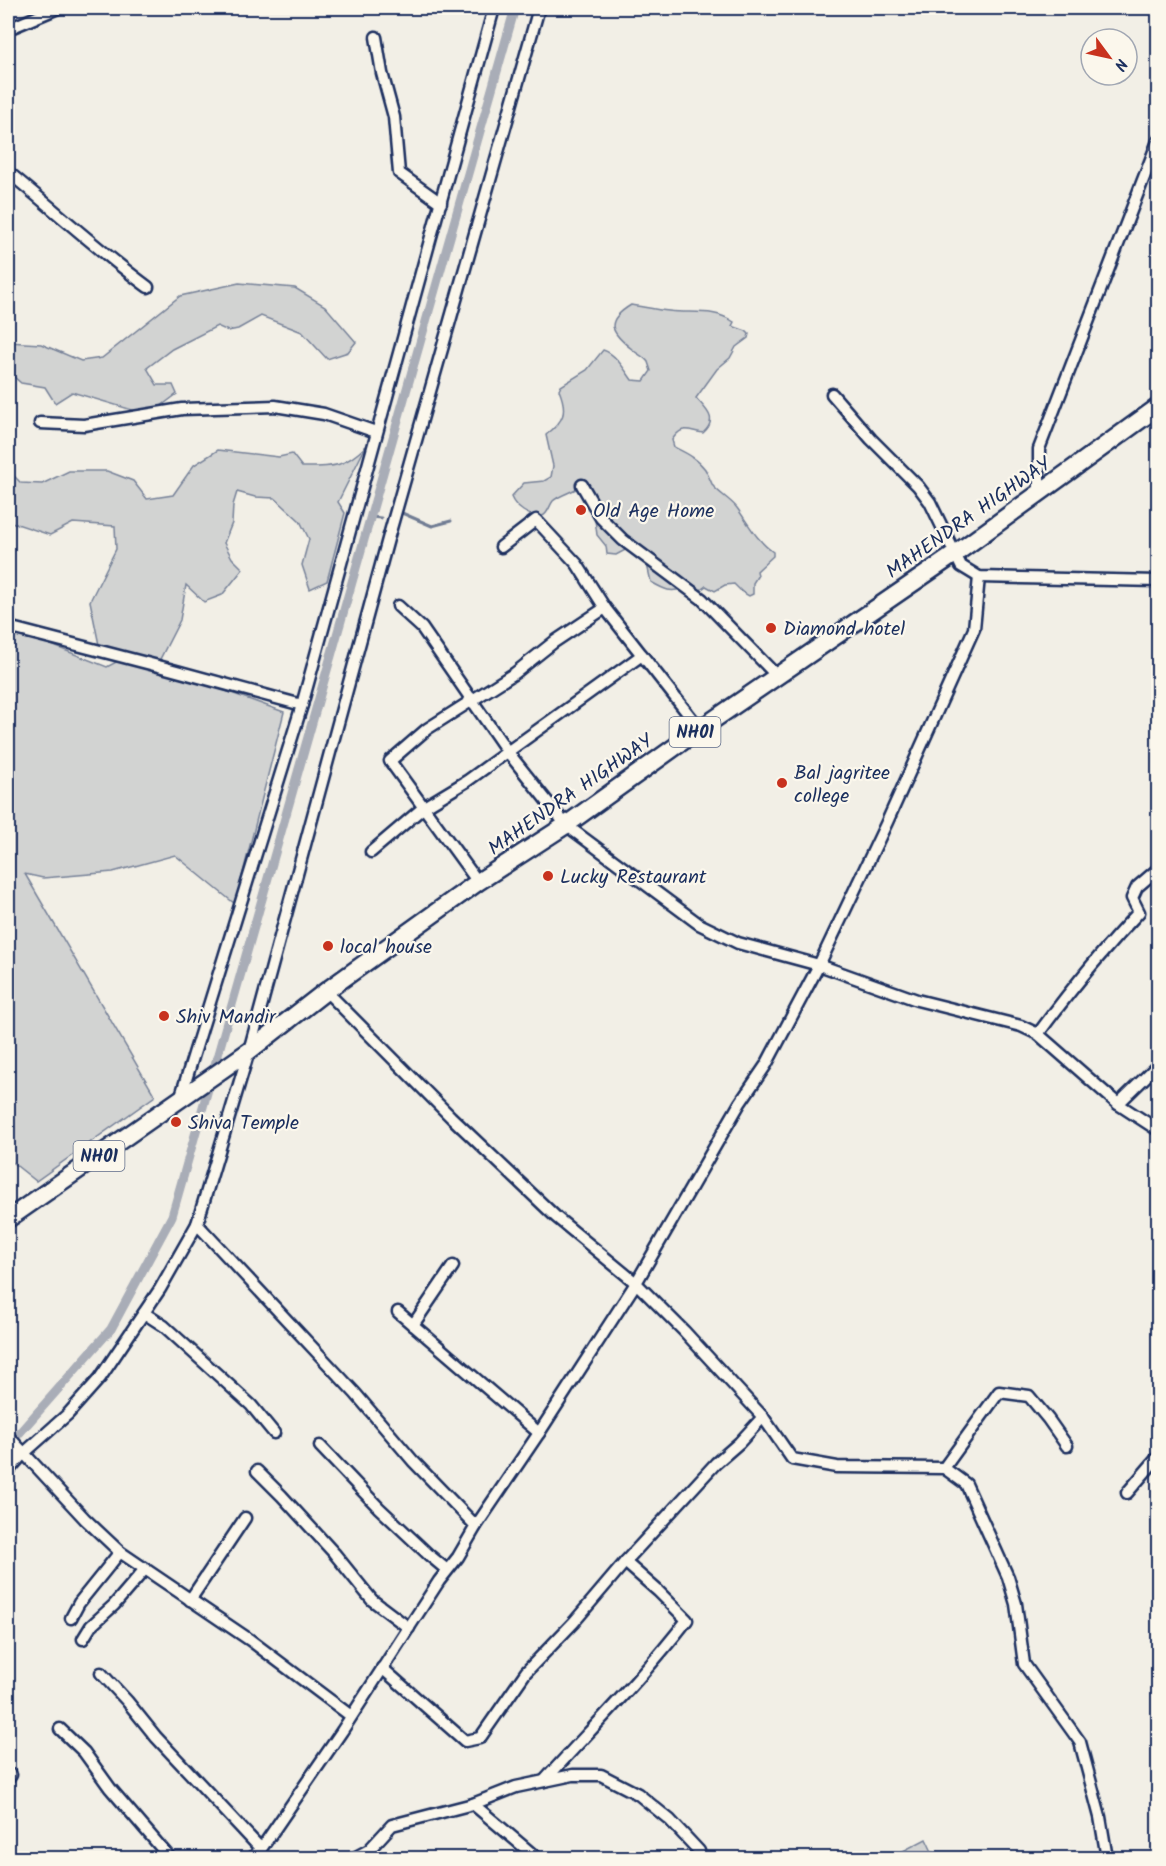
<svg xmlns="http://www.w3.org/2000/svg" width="1166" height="1866" font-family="Kalam,sans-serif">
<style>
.green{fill:#d2d3d2;stroke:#768198;stroke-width:1.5}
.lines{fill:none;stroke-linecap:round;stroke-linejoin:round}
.stream{stroke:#707b93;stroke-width:3}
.canal{stroke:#a9adb7;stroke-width:9}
.minor-casing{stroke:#1b2f5e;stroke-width:15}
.highway-casing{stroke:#1b2f5e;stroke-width:21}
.minor{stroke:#fbf7ec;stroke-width:10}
.highway{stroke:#fbf7ec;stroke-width:16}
.poi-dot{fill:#c8321e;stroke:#fbf7ec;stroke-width:2}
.labels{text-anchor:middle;stroke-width:4.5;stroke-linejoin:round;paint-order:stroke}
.shield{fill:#fbf7ec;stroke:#5e6b89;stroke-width:1.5}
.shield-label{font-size:18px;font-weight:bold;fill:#1b2f5e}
.poi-label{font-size:20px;fill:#1b2f5e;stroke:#fbf7ec;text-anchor:start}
.street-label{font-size:20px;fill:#1b2f5e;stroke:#fbf7ec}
</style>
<rect width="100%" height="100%" fill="#f2efe6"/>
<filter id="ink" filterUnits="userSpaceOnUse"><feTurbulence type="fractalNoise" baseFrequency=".0167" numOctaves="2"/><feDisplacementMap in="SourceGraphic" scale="12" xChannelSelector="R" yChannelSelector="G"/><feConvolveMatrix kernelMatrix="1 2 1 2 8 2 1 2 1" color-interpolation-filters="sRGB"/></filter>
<g filter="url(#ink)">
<g class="green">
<path d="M 239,283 L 295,288 L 325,306 L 356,342 L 348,352 L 327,359 L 302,332 L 261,316 L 238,329 L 228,331 L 217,326 L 172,349 L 147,368 L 157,385 L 173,385 L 177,394 L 149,415 L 72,392 L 55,403 L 45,387 L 21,383 L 14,377 L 8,382 L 8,342 L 41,344 L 81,361 L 102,358 L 180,296 Z"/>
<path d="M 631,305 C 644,307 656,310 669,311 C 693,314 714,308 734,322 L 732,326 L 746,331 L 749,334 L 748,338 L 736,347 L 730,358 L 717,369 L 696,398 C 706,410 719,419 703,433 C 686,430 682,425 672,440 L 674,447 C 686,453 697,458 705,469 C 708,474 710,480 713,486 C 720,494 731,500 737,508 C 748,523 757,541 773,552 L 773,556 L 757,571 L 758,575 L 753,583 L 753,594 L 749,596 L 742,592 L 734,584 L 725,585 L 715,591 L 706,586 L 694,595 L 686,588 C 670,593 665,590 651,582 L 646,560 L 627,549 L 616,555 L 607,554 L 606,546 L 597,535 L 593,504 L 589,504 L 589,509 L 578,488 C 571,492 558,496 553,501 C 549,506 548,515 542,516 C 529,518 515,507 511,497 L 524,483 L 544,481 L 551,477 L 553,466 L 546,435 C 564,421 568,412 559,390 L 561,386 L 587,370 L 603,350 C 616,354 624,369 632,380 L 644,381 L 651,371 C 650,368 649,365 648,362 C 645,357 637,354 633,350 C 611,333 603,322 631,305 Z"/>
<path d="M 366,446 L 338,502 L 345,513 L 327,581 L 310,589 L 302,565 L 309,539 L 300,521 L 275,498 L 255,497 L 237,492 L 233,505 L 232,523 L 224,543 L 232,558 L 243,569 L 222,595 L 204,602 L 186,585 L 180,620 L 158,663 L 99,645 L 90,601 L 116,549 L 115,526 L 73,523 L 50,535 L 8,521 L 8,470 L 21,483 L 42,484 L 69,471 L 107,471 L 133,481 L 147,499 L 173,495 L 194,465 L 218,450 L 279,457 L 292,454 L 302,467 C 332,467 344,468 366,446 Z"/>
<path d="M 8,632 L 26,635 L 107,667 L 118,661 L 223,690 L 284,712 L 235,904 L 175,855 L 113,872 L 43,878 L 25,874 L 155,1096 L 36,1181 L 8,1159 Z"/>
<path d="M 926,1839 L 935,1858 L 898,1858 L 901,1852 Z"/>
</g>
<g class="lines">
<g class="stream">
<path d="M 402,513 L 432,526 L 451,521"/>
<path d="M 370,517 L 381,518"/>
</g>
<path class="canal" d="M 8,1446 L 111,1329 L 172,1216 L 515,8"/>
<defs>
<g id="minor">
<path d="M 8,29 L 58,8"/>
<path d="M 376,37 L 382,73 L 394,117 L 399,173 L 441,203"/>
<path d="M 8,172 C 55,210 99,251 148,287"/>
<path d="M 832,394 L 871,439 L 918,486 L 930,502 L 961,566 L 979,577 L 1158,581"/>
<path d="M 40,423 L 84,425 L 182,409 L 275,406 L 324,414 L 376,432"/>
<path d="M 582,485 L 601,518 L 623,540 L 702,599 L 777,676"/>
<path d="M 1039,493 L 1039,449 L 1158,141"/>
<path d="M 501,547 L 536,520 L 577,564 L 605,608 L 700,729"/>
<path d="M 398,606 L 422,628 L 507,751 L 566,825 L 699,924 L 738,943 L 819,965 L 917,1000 L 1021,1026 L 1038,1034 L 1118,1104 L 1158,1130"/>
<path d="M 8,627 L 162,667 L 302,705"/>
<path d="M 371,852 L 424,807 L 467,781 L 642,655"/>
<path d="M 478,882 L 390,761 L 427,729 L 515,673 L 554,642 L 605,608"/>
<path d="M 326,991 L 451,1117 L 556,1217 L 636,1283 L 684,1331 L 763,1417 L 792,1459 L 837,1467 L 944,1468 L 966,1484 L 1008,1577 L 1016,1604 L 1024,1664 L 1080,1742 L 1100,1817 L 1107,1858"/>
<path d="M 1038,1034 C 1069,992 1102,951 1139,912 L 1132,898 L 1137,887 L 1158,869"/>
<path d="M 180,1099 L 302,705 L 494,8"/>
<path d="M 1118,1104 L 1158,1065"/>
<path d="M 197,1224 L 355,1393 L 413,1461 L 476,1526"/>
<path d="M 398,1312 L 539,1433"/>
<path d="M 144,1313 L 164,1326 L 251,1405 L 274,1433"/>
<path d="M 413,1325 L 453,1266"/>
<path d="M 8,1436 L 85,1519 L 120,1552 L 250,1640 L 351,1716"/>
<path d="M 320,1446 L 379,1508 L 429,1555 L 447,1570"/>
<path d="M 944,1468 L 999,1392 L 1029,1396 L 1048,1419 L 1067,1446"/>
<path d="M 8,1471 L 23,1454 L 68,1414 L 100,1378 L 160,1289 L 197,1224 L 249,1051 L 388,539 L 539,8"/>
<path d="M 257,1471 L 282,1496 L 334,1553 L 372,1600 L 409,1628"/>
<path d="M 1127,1493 L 1158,1457"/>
<path d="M 190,1600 L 245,1518"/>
<path d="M 71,1618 L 79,1603 L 120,1552"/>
<path d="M 83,1639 L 91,1626 L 114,1605 L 145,1569"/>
<path d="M 382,1668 L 465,1741 L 480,1738 L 526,1672 L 574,1622 L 625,1562 L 716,1463 L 739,1443 L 763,1417"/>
<path d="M 101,1673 L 127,1701 L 156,1737 L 261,1849"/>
<path d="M 60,1729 L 84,1752 L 110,1788 L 170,1858"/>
<path d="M 8,1779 L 11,1775"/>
<path d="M 544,1781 C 592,1728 643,1677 687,1620 L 658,1591 L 625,1562"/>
<path d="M 473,1804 L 537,1858"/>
<path d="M 252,1858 L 261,1849 L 342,1731 L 439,1581 L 458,1557 L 476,1526 L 539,1433 L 636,1283 L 740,1103 L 766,1065 L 819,965 L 887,822 L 974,629 L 979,577"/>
<path d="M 354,1858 L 369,1850 L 392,1825 L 473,1804 L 516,1787 L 573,1775 L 601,1775 L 638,1794 L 670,1820 L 699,1851 L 700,1858"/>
</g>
<path id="highway" d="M 8,1219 L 249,1051 L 326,991 L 478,882 L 566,825 L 700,729 L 955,554 L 1158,407"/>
</defs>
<use href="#minor" class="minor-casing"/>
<use href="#highway" class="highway-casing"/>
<use href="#minor" class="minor"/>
<use href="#highway" class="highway"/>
</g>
</g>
<g class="poi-dot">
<circle cx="581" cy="510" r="6"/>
<circle cx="771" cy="628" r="6"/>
<circle cx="782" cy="783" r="6"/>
<circle cx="548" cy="876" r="6"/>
<circle cx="328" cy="946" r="6"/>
<circle cx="164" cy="1016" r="6"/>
<circle cx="176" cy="1122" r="6"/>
</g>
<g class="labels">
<g class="shield">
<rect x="669.5" y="717" width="51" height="30" rx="4.5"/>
<rect x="73.5" y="1141" width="51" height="30" rx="4.5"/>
</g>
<g class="shield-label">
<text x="695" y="738">NH01</text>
<text x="99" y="1162">NH01</text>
</g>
<g class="poi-label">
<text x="593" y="517">Old Age Home</text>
<text x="783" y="635">Diamond hotel</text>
<text x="794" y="779">Bal jagritee<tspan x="794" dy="23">college</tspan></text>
<text x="560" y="883">Lucky Restaurant</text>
<text x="340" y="953">local house</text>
<text x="176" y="1023">Shiv Mandir</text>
<text x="188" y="1129">Shiva Temple</text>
</g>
<g class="street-label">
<text transform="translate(968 517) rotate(-35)" y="7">MAHENDRA HIGHWAY</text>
<text transform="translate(570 794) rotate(-35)" y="7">MAHENDRA HIGHWAY</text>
</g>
</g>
<rect width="1166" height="1866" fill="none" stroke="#fbf7ec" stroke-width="30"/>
<rect x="15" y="15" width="1136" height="1836" fill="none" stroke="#1b2f5e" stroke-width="2" filter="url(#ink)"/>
<g transform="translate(1109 57) rotate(123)"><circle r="28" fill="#fbf7ec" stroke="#a1a7b3" stroke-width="1.5"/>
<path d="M0-4.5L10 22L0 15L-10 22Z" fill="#c8321e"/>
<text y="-9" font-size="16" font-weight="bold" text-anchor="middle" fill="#1b2f5e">N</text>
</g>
</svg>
